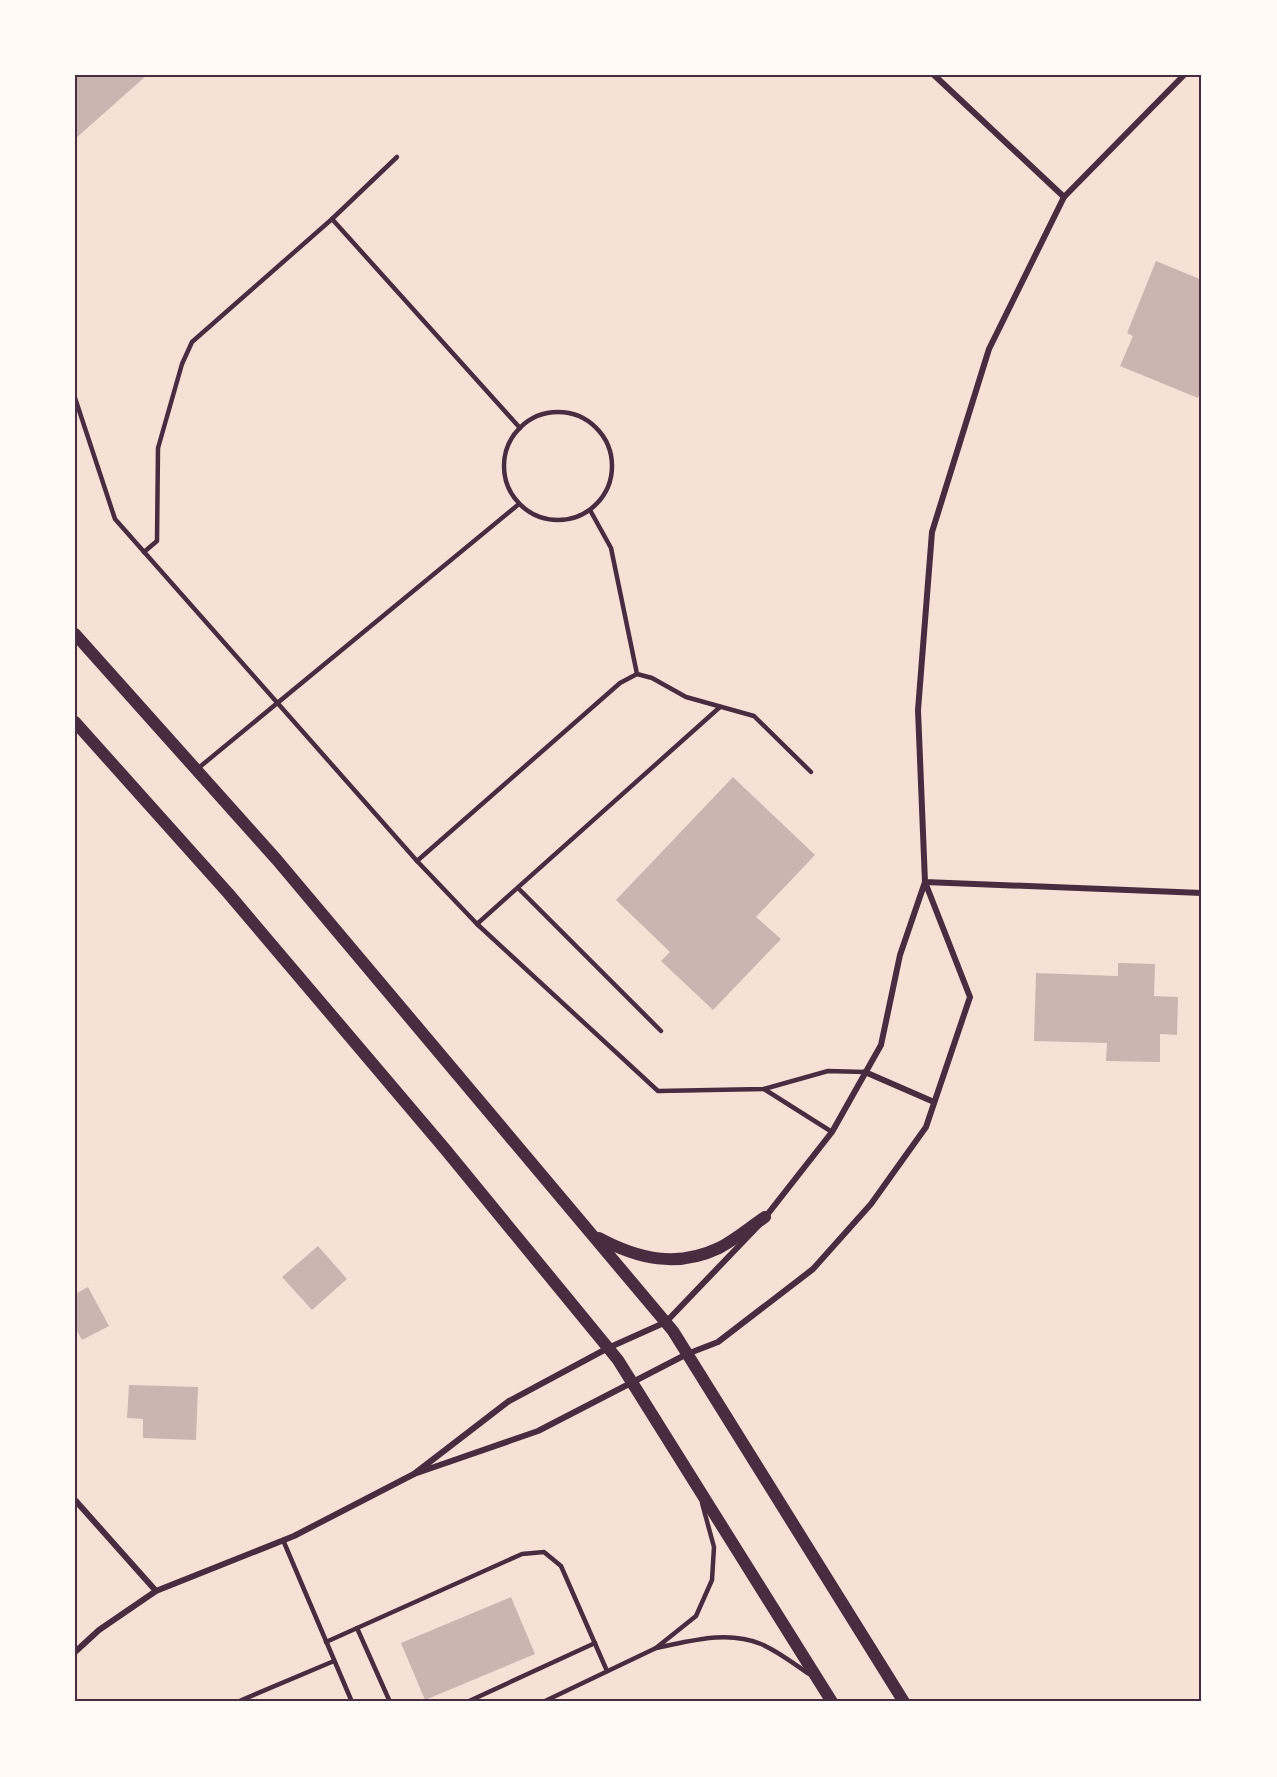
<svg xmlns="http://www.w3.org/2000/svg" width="1277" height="1777" font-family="'PT Serif',serif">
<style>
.building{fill:#ccb4b1}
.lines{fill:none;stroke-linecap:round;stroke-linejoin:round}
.service{stroke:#4a2c40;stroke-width:4.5}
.minor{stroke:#4a2c40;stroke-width:6}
.secondary{stroke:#4a2c40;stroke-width:12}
.neatline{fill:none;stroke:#4a2c40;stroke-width:2}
</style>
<rect width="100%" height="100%" fill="#f7e1d7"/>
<g class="building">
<path d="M 75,75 L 147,75 L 75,139 Z"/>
<path d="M 1156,261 L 1202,280 L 1202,388 L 1198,398 L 1120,366 L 1133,336 L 1127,333 Z"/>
<path d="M 733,777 L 815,855 L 756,917 L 781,939 L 713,1010 L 661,961 L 670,952 L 616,900 Z"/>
<path d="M 1118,963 L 1155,964 L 1154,996 L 1178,997 L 1177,1035 L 1160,1034 L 1160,1062 L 1106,1061 L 1107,1043 L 1034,1041 L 1036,973 L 1118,976 Z"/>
<path d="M 318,1246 L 347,1279 L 312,1310 L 282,1277 Z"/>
<path d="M 88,1287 L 109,1326 L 82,1340 L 75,1327 L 75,1294 Z"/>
<path d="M 129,1385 L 198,1387 L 196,1440 L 143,1438 L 143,1419 L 127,1418 Z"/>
<path d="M 511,1597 L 535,1654 L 425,1700 L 401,1643 Z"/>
</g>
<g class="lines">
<g class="service">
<path d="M 332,219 L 397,157"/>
<path d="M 75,398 L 115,519 L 417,861 L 477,924 L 658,1091 L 764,1089 L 828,1071 L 865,1072"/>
<circle cx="558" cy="466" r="54"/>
<path d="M 590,510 L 611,548 L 637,674"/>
<path d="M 144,552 L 157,541 L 158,448 L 182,364 L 192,342 L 332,219 L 520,428"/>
<path d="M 196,770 L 519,504"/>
<path d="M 417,861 L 620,683 L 637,674 L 652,678 L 686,697 L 754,716 L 811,772"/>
<path d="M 518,888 L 661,1031"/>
<path d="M 477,924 L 720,707"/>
<path d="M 764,1089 L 832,1132"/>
<path d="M 702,1503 L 714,1547 L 712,1580 L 696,1616 L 656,1648 C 691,1641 727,1630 761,1644 C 778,1651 794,1664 809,1674"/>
<path d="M 283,1540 L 352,1702"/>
<path d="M 357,1628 L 390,1702"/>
<path d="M 326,1642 L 522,1554 L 544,1552 L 561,1566 L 607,1671"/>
<path d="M 237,1702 L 334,1661"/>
<path d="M 467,1702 L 595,1643"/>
<path d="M 543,1702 L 656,1648"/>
</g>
<g class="minor">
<path d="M 934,75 L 1064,197"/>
<path d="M 1184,75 L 1064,197 L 989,349 L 932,532 L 918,710 L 925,882 L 1202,893"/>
<path d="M 925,882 L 970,997 L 926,1127 L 871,1204 L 813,1269 L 718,1342 L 687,1354 L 538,1431 L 414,1474 L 509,1401 L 608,1348 L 666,1322 L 760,1224 L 832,1132 L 881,1045 L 900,955 Z"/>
<path d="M 865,1072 L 934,1102"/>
<path d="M 75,1500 L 156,1591"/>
<path d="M 75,1652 L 99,1630 L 156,1591 L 294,1536 L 414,1474"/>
</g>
<g class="secondary">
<path d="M 75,634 L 277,860 L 673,1331 L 904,1702"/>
<path d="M 75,722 L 228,893 L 445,1149 L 618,1360 L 832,1702"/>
<path d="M 599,1238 C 638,1259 677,1268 719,1248 C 735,1240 750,1227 765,1217"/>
</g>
</g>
<rect width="1277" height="1777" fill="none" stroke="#fffaf5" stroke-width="153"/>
<rect x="76" y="76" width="1124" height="1624" class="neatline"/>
</svg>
